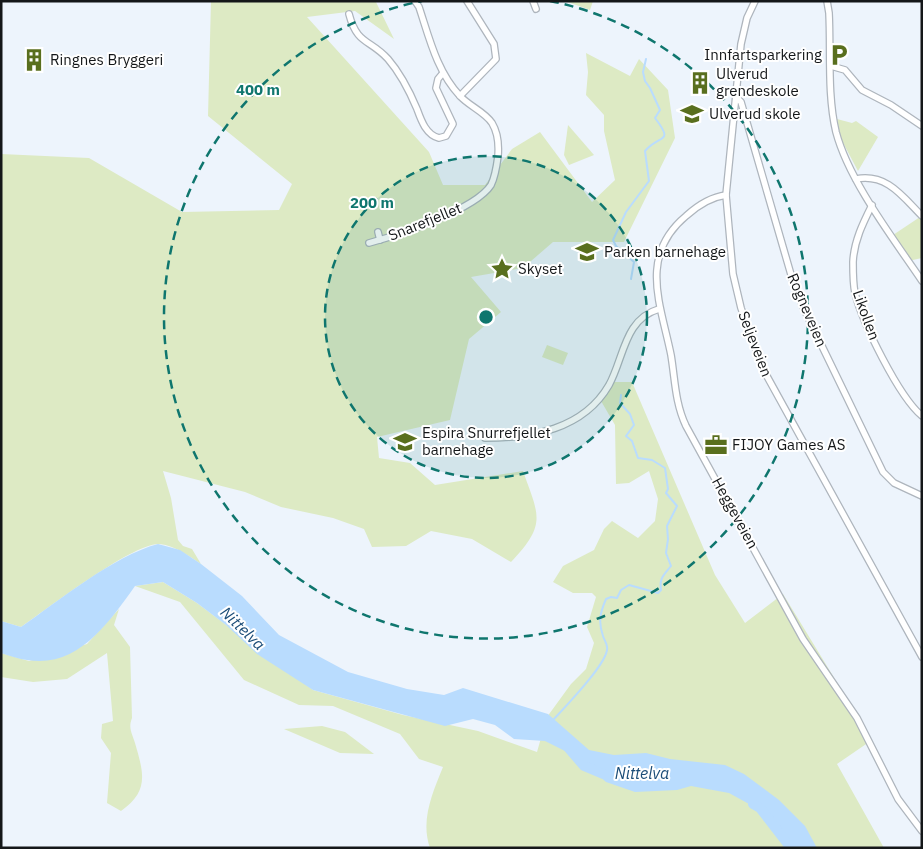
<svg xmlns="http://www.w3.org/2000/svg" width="923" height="849" font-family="'IBM Plex Sans',sans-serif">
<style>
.green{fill:#ddeac4}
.water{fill:#b9dcfe}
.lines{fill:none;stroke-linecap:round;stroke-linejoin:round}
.stream{stroke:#b9dcfe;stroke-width:2}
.river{stroke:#b9dcfe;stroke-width:10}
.minor-casing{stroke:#aeb5bd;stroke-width:8}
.minor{stroke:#fff;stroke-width:5.5}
.ring{fill:none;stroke:#0f766e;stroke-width:2.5;stroke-dasharray:9 6}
.labels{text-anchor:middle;stroke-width:4;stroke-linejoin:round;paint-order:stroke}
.poi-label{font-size:15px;fill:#141719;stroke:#fff;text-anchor:start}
.street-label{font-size:15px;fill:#141719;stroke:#fff}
.water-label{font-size:16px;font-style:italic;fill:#1b4d78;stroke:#fff}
.centre{fill:#0f766e;stroke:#fff;stroke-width:2.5}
.ring-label{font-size:15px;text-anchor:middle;font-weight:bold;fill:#0f766e;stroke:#fff;stroke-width:4;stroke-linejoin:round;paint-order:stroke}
</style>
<rect width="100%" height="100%" fill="#edf4fc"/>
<g class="green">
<path d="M 211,1 L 376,2 L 394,39 L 355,11 L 307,17 L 429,152 L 443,185 L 485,185 L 512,149 L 540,132 L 592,202 L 615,180 L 604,131 L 604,115 L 586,95 L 588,72 L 586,53 L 630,76 L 639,59 L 668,90 L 675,138 L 624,242 L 553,242 L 523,268 L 471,277 L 501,312 L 469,339 L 450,420 L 377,437 L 379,458 L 410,463 L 435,485 L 523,471 C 539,516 547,524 511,562 L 472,539 L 431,531 L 406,546 L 372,547 L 364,529 L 333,518 L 281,507 L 245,492 L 163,471 L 171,498 L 178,540 L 183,546 L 192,549 L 201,564 C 189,556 175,546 160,544 C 135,541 44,611 21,627 L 1,621 L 1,154 L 89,158 L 182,212 L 279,210 L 292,184 L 208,116 Z"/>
<path d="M 565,1 L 593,1 L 590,10 Z"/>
<path d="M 837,119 L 852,123 L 856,121 L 878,137 L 858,171 L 841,139 Z"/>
<path d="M 568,125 L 594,155 L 569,165 L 564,155 Z"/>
<path d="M 920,217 L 922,220 L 922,258 L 908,261 L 893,235 Z"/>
<path d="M 547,345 L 568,353 L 563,365 L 542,357 Z"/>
<path d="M 606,382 L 632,382 L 715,575 L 745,623 L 783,594 L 872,740 L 837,764 L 884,848 L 430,848 C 420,820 433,792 443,767 L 419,759 L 400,734 L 333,706 L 299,705 L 244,680 L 180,602 L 135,586 L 163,582 L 197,603 L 313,690 L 403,715 L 478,731 L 537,752 L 547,717 L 571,684 L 586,669 L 594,643 L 587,627 L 596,597 L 592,593 L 573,593 L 553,582 L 563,566 L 594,550 L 604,529 L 612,521 L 638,538 L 655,521 L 658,499 L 649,471 L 629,483 L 616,484 L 615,425 L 601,401 Z"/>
<path d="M 119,609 L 114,625 L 130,647 L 132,718 C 128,728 132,733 135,743 C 144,774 149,791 121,811 L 107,803 L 111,753 L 101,738 L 102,724 L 113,721 L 107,653 L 67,679 L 33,682 L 1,677 L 1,653 L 29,661 L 87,644 Z"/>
<path d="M 322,726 L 345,732 L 374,754 L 340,753 L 284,729 Z"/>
</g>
<path class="water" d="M 158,544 L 180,550 L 201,564 L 242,596 L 279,635 L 348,672 L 407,689 L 444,695 L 463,688 L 548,714 L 589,750 L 614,755 L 646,753 L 670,759 L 725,765 L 744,774 L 779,800 L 805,826 L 817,848 L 793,848 L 767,814 L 729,793 L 691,786 L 677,790 L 635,792 L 606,782 L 579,758 L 545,741 L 514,739 L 495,725 L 473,719 L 445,726 L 313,690 L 257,654 L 226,625 L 197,603 L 163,582 L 135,586 C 110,621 78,669 27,660 C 19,659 10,656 1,653 L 1,621 L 21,627 C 60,600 113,556 158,544 Z"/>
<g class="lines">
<g class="stream">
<path d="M 631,279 L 634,262 L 616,246 L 613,240 L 626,212 L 649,181 L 645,151 C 659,134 675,144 655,118 L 660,110 L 650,88 L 645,81 L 643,72 L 646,59"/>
<path d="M 554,719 C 565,707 610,661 607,647 C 607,643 604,640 603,636 C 598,622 600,613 606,599 L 611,597 L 617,598 L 621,590 L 629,585 L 658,593 L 661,590 C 659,578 664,575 671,566 L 666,553 L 668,539 L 667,526 L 677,506 L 666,493 L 668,489 L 665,468 L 652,460 L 638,458 L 632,441 L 626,436 L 634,425 L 630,414 L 620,403 L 621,395"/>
</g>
<g class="river">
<path d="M 566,745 L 584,766 L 603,774"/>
<path d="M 753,804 L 760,808 L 791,848"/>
</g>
<defs>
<g id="minor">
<path d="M 533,1 L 536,9"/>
<path d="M 755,1 L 747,18 L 741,44 L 726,195 L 733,274 L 741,308 L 763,369 L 922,657"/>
<path d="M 827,1 L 829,13 C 831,51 827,94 836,132 C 849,181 893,238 922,281"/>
<path d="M 349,14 C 357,45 370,39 388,59 C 401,74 409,90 417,109 C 421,120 426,135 439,138 L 446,136 L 453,124 L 436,88 L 438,79 L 443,73"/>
<path d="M 831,66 L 845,70 L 862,90 L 891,105 L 922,126"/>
<path d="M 460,96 L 496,59 L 494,44 L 467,1"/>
<path d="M 736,97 L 741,102 L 794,285 L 804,309 L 883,472 L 894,483 L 922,496"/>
<path d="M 856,179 C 887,173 903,197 922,216"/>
<path d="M 726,195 C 711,197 697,206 686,216 C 638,256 661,305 671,355 C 675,379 675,403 686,426 L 803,639 L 857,718 L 898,799 L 922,831"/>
<path d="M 872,205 C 863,223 854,241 853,262 C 853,271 853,284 855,293 C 862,322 899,397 922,416"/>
<path d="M 378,232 L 380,240"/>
<path d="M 369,243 C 398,235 475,210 491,185 C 495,177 497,164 498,156 C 499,144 498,133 492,123 C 485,112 469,106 460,96 C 437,72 429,37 419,7 L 415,1"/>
<path d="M 485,438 C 531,438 583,430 609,385 C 624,358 624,319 659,309"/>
</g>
</defs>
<use href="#minor" class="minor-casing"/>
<use href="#minor" class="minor"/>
</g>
<circle cx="486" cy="317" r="161" fill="#0f766e" fill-opacity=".12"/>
<g class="ring">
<circle cx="486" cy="317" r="161"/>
<path d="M550 1A322 322 0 1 1 422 1"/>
</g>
<defs>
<symbol id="parking-bare" viewBox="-9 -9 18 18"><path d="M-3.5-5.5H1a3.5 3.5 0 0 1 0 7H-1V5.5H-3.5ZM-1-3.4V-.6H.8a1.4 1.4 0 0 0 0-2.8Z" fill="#596f1e" stroke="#fff" stroke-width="2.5" paint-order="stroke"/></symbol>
<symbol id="building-bare" viewBox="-9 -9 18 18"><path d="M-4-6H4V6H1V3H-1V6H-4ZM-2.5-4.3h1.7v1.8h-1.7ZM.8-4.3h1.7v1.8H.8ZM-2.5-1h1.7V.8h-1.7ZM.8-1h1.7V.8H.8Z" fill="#596f1e" stroke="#fff" stroke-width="2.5" paint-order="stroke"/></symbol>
<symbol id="school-bare" viewBox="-9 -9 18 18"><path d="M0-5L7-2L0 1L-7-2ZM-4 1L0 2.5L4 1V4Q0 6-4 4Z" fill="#596f1e" stroke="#fff" stroke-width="2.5" paint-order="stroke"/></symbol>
<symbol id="sight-bare" viewBox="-9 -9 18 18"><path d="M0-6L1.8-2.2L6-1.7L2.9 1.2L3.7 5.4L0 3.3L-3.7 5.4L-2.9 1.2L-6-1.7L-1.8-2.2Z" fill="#596f1e" stroke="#fff" stroke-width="2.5" paint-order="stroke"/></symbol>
<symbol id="office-bare" viewBox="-9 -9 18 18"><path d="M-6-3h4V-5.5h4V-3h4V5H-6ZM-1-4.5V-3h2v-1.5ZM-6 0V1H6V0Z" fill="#596f1e" stroke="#fff" stroke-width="2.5" paint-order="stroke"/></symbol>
</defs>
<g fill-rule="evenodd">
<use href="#parking-bare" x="823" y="39" width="32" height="32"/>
<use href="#building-bare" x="18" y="44" width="32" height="32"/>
<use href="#building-bare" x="684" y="67" width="32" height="32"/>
<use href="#school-bare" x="676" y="98" width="32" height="32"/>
<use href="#school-bare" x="571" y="236" width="32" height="32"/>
<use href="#sight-bare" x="486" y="253" width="32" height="32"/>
<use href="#school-bare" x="389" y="426" width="32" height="32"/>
<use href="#office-bare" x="700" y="429" width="32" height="32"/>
</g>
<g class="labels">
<g class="poi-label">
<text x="822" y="60" text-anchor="end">Innfartsparkering</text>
<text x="50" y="65">Ringnes Bryggeri</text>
<text x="716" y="79">Ulverud<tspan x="716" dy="17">grendeskole</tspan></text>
<text x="709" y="119">Ulverud skole</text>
<text x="604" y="257">Parken barnehage</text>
<text x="518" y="274">Skyset</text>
<text x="422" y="438">Espira Snurrefjellet<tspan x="422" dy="17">barnehage</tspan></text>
<text x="732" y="450">FIJOY Games AS</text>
</g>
<g class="street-label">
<text transform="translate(425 222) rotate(-22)" y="5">Snarefjellet</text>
<text transform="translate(807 310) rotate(67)" y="5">Rogneveien</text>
<text transform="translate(866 315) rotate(70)" y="5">Likollen</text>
<text transform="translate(755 344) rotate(69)" y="5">Seljeveien</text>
<text transform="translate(735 513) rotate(61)" y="5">Heggeveien</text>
</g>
<g class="water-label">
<text transform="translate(243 628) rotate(44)" y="6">Nittelva</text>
<text x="642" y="779">Nittelva</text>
</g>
</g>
<circle cx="486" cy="317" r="8" class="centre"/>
<g class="ring-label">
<text x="258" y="95">400 m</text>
<text x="372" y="208">200 m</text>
</g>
<rect width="923" height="849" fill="none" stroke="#141719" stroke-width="5"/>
</svg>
